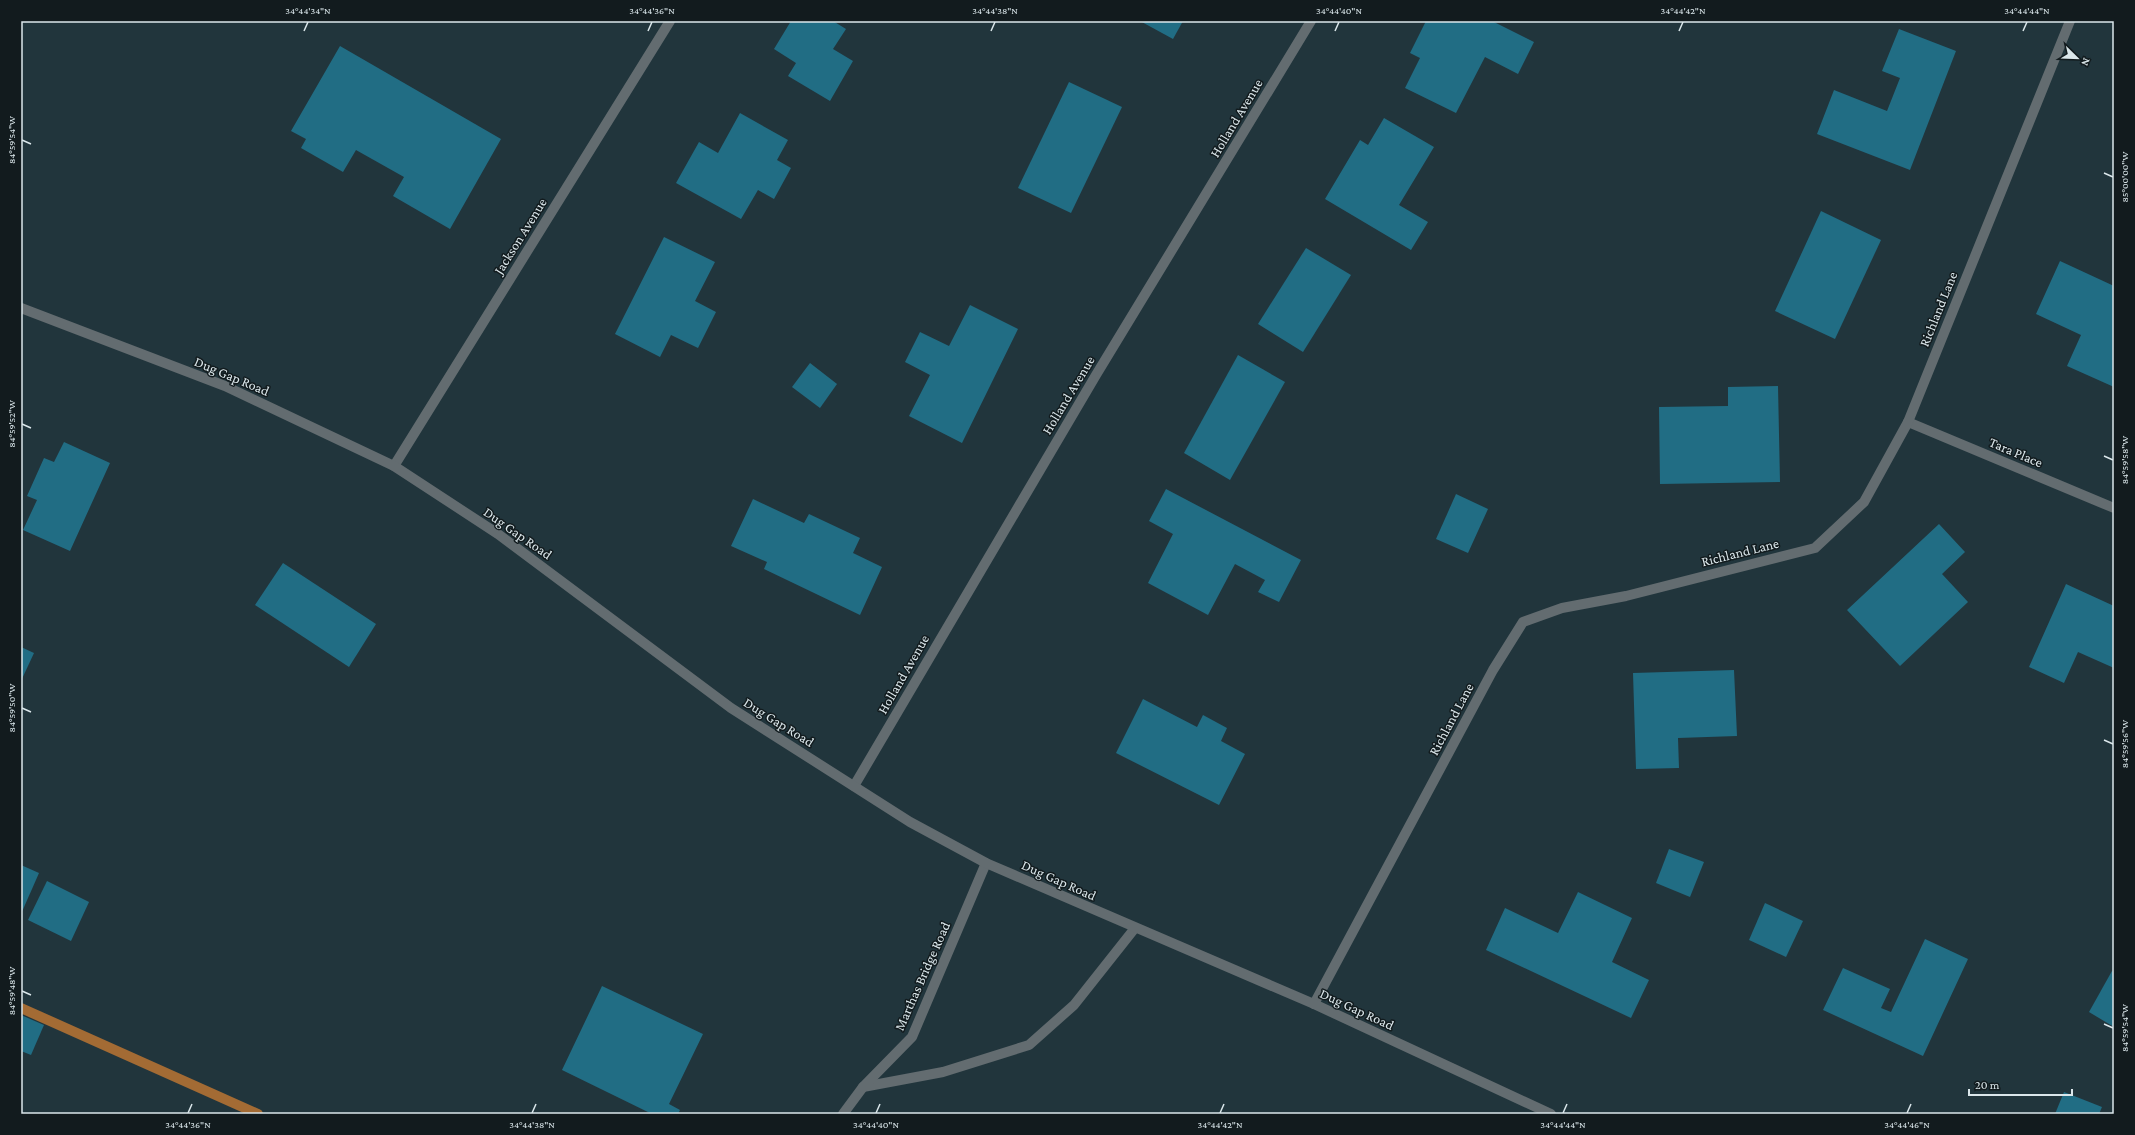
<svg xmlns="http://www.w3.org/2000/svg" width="2135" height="1135" font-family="'Crimson Pro',serif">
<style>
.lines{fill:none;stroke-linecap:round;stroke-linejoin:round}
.stream{stroke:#a36b34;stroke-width:10}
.building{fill:#216d84}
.minor{stroke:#636c70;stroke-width:10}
.tertiary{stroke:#636c70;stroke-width:10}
.ticks{fill:none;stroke:#dbe7eb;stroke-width:1.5}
.labels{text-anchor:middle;stroke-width:3;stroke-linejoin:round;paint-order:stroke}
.street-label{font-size:14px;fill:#dbe7eb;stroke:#121b1e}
.neatline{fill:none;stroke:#dbe7eb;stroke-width:1.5}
.ticks-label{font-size:10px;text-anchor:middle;fill:#dbe7eb}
</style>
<rect width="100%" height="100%" fill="#21353c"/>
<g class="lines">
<path class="stream" d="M 21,1008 L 258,1114"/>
</g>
<g class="building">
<path d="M 791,21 L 833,21 L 846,29 L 833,49 L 853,61 L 830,101 L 788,76 L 796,63 L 774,49 Z"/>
<path d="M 1140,21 L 1183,21 L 1173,39 Z"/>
<path d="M 1426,21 L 1492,21 L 1534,42 L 1518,74 L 1485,57 L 1456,113 L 1405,88 L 1420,58 L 1410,53 Z"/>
<path d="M 1899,29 L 1956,51 L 1910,170 L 1817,134 L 1834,90 L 1887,111 L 1900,78 L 1882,71 Z"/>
<path d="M 340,46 L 501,139 L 450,229 L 393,196 L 404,177 L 356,150 L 343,172 L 301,148 L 306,139 L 291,131 Z"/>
<path d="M 1069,82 L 1122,107 L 1071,213 L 1018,188 Z"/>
<path d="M 740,113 L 788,140 L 777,160 L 791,168 L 774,199 L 758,190 L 741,219 L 676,183 L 699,142 L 718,153 Z"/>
<path d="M 1384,118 L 1434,147 L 1399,205 L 1428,222 L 1411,250 L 1325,199 L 1360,140 L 1368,145 Z"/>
<path d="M 1821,211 L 1881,240 L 1835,339 L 1775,311 Z"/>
<path d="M 664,237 L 715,262 L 695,301 L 716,312 L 698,348 L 671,335 L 660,357 L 615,334 Z"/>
<path d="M 1306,248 L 1351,275 L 1303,352 L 1258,324 Z"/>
<path d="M 2060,261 L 2114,286 L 2114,387 L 2067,366 L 2081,335 L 2036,314 Z"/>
<path d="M 970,305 L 1018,329 L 962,443 L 909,416 L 930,375 L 905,362 L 920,332 L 949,346 Z"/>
<path d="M 1238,355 L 1285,382 L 1230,480 L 1184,453 Z"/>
<path d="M 810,363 L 837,384 L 820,408 L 792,387 Z"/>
<path d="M 1778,386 L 1780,482 L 1660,484 L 1659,407 L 1728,406 L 1728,387 Z"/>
<path d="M 64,442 L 110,463 L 70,551 L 23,530 L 37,500 L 27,496 L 44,458 L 54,462 Z"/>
<path d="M 1166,489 L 1301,560 L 1279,602 L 1258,592 L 1265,580 L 1235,564 L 1208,615 L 1148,583 L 1173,534 L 1149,521 Z"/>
<path d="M 1456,494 L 1488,509 L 1468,553 L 1436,539 Z"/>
<path d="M 753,499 L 804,523 L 809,514 L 860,538 L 853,553 L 882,567 L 860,615 L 764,569 L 767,562 L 731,546 Z"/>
<path d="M 1939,524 L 1965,552 L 1942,574 L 1968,602 L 1900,666 L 1847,610 Z"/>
<path d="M 283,563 L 376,624 L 349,667 L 255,605 Z"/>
<path d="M 2066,584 L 2114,606 L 2114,668 L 2078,652 L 2064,683 L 2029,667 Z"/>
<path d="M 21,647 L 34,653 L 21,681 Z"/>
<path d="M 1734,670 L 1737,736 L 1678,738 L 1679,768 L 1636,769 L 1633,673 Z"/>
<path d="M 1143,699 L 1197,727 L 1203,715 L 1227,728 L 1221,741 L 1245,754 L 1219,805 L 1116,753 Z"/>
<path d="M 1669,849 L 1704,862 L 1690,897 L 1656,883 Z"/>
<path d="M 21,865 L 39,873 L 21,914 Z"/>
<path d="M 47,881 L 89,902 L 71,941 L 28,920 Z"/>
<path d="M 1578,892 L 1632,918 L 1612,962 L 1649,980 L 1631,1018 L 1486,950 L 1505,908 L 1558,933 Z"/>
<path d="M 1765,903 L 1803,921 L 1786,957 L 1749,940 Z"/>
<path d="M 1925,939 L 1968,959 L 1923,1056 L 1823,1010 L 1843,968 L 1890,989 L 1881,1008 L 1891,1012 Z"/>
<path d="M 2112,971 L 2114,972 L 2114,1027 L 2089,1012 Z"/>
<path d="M 602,986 L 703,1034 L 669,1104 L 680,1110 L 678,1114 L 652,1114 L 562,1070 Z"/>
<path d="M 21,1015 L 44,1025 L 31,1055 L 21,1051 Z"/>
<path d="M 2064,1092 L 2102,1107 L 2099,1114 L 2055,1114 Z"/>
</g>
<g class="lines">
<g class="minor">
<path d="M 1908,422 L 2114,508"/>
<path d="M 394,466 L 670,21"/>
<path d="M 854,786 L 1096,375 L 1311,21"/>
<path d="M 1314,1004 L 1493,670 L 1523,622 L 1562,608 L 1626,596 L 1815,548 L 1864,502 L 1908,422 L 2070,21"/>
<path d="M 863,1087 L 943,1072 L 1029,1045 L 1074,1005 L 1135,928"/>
<path d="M 843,1114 L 863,1087 L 912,1037 L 986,863"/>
</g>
<path class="tertiary" d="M 21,308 L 225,386 L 394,466 L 498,534 L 731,708 L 910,822 L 986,863 L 1314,1004 L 1551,1114"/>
</g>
<path class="ticks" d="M 304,31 L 308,22M 648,31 L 652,22M 991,31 L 995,22M 1335,31 L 1339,22M 1679,31 L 1683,22M 2023,31 L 2027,22M 22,140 L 31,144M 2104,173 L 2113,177M 22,424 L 31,428M 2104,456 L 2113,460M 22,708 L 31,712M 2104,740 L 2113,744M 22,991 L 31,995M 2104,1024 L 2113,1028M 188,1113 L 192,1104M 532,1113 L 536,1104M 876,1113 L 880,1104M 1220,1113 L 1224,1104M 1563,1113 L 1567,1104M 1907,1113 L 1911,1104"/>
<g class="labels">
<g class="street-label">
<text transform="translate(1236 118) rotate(-59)" y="5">Holland Avenue</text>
<text transform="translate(520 236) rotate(-58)" y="5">Jackson Avenue</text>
<text transform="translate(1938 309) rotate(-68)" y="5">Richland Lane</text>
<text transform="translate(232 376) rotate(23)" y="5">Dug Gap Road</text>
<text transform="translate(1068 395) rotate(-59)" y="5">Holland Avenue</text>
<text transform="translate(2016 452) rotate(23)" y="5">Tara Place</text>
<text transform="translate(518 533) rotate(35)" y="5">Dug Gap Road</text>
<text transform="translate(1740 552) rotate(-14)" y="5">Richland Lane</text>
<text transform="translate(903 674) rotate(-60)" y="5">Holland Avenue</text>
<text transform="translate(1451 719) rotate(-62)" y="5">Richland Lane</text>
<text transform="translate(779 722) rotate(32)" y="5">Dug Gap Road</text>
<text transform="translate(1059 880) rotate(24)" y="5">Dug Gap Road</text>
<text transform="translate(922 976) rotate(-66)" y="5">Marthas Bridge Road</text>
<text transform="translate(1357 1009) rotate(25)" y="5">Dug Gap Road</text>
</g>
</g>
<rect width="2135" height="1135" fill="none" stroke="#121b1e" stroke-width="44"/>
<g transform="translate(2077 58) rotate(113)" stroke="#121b1e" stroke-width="3" paint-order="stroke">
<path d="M0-3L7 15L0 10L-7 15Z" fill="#dbe7eb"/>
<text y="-6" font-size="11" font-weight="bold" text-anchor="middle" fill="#dbe7eb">N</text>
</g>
<path d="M1969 1089v6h103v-6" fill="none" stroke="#dbe7eb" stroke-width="2"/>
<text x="1975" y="1089" font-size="12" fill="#dbe7eb" stroke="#121b1e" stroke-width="3" paint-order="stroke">20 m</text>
<rect x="22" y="22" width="2091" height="1091" class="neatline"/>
<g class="ticks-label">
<text x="308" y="14">34°44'34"N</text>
<text x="652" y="14">34°44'36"N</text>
<text x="995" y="14">34°44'38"N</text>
<text x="1339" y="14">34°44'40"N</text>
<text x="1683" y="14">34°44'42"N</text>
<text x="2027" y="14">34°44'44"N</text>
<text transform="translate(11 140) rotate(-90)" y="4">84°59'54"W</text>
<text transform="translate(2124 177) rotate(-90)" y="4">85°00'00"W</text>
<text transform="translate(11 424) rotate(-90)" y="4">84°59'52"W</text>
<text transform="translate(2124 460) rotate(-90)" y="4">84°59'58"W</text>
<text transform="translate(11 708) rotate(-90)" y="4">84°59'50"W</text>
<text transform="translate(2124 744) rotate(-90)" y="4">84°59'56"W</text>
<text transform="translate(11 991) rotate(-90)" y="4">84°59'48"W</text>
<text transform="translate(2124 1028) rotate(-90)" y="4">84°59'54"W</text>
<text x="188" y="1128">34°44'36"N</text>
<text x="532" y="1128">34°44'38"N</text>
<text x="876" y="1128">34°44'40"N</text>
<text x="1220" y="1128">34°44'42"N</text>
<text x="1563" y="1128">34°44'44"N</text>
<text x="1907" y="1128">34°44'46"N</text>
</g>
</svg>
